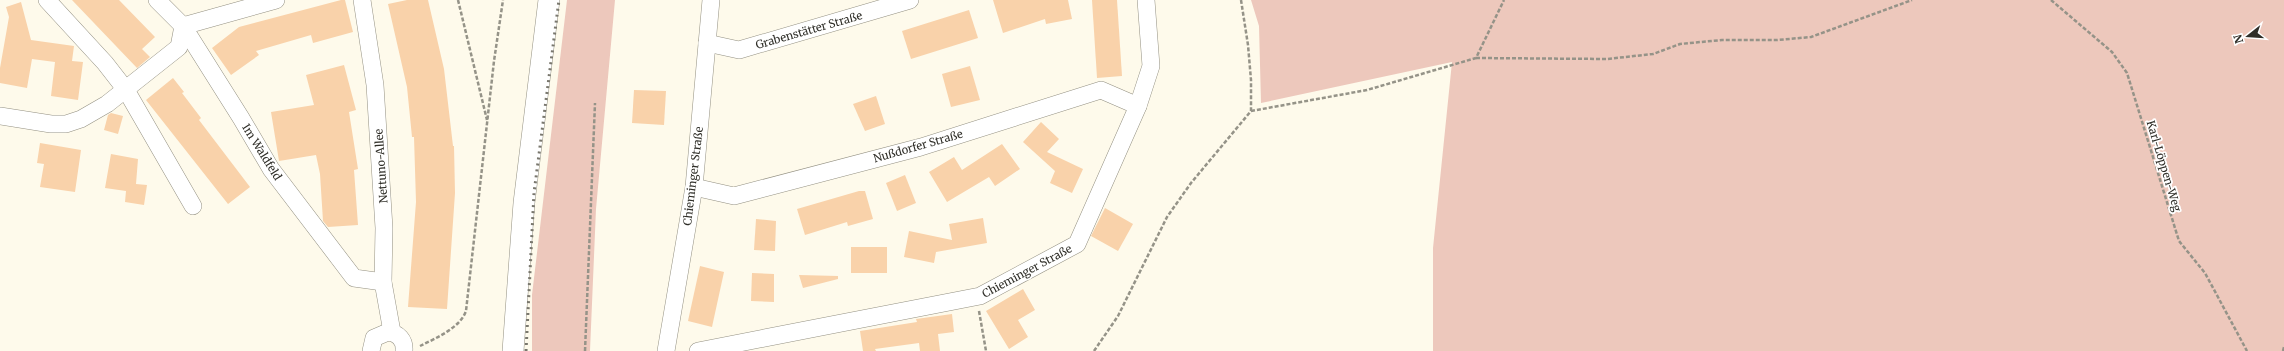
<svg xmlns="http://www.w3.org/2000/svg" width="2284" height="351" font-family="Merriweather,serif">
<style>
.green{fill:#edc8bc}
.building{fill:#f9d2aa}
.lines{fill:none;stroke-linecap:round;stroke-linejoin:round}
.minor-casing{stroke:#939082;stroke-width:18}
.tertiary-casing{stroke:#939082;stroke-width:22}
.path{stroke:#959388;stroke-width:2.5;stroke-dasharray:4 2;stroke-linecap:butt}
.minor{stroke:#fff;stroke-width:17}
.tertiary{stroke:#fff;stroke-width:21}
.rail{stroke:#79776d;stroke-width:3;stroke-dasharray:2 4;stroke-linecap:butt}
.labels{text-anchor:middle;stroke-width:3.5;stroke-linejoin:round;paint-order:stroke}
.street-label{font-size:11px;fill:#2f2e28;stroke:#fff}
</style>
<rect width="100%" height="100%" fill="#fefaeb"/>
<g class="green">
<path d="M 567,0 L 615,0 L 596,209 L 590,351 L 532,351 L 532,295 Z"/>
<path d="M 1251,0 L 2284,0 L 2284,351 L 1433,351 L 1433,248 L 1452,62 L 1261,103 L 1259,26 Z"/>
</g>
<g class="building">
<path d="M 72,0 L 119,0 L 155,37 L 142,49 L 150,57 L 137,68 Z"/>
<path d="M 341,0 L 345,0 L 353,32 L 313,43 L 311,35 L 256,51 L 259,55 L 231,75 L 212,48 L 239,27 Z"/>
<path d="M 407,0 L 428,0 L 444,69 L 453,146 L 454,146 L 455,193 L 447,309 L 408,307 L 416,202 L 414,137 L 412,137 L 407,87 L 388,4 Z"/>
<path d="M 993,0 L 1068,0 L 1072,19 L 1046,24 L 1045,19 L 1003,33 Z"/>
<path d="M 1092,0 L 1117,0 L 1122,76 L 1097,78 Z"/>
<path d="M 21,2 L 31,40 L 74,46 L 72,61 L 83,62 L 78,100 L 51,96 L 55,62 L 32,59 L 27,88 L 0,83 L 0,68 L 9,17 L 6,7 Z"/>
<path d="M 969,10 L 978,38 L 911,59 L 902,31 Z"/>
<path d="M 344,65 L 356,110 L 349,112 L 358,169 L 354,170 L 358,225 L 328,227 L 323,221 L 320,174 L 316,155 L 279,161 L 271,112 L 314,105 L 306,75 Z"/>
<path d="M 970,66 L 980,100 L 951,107 L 942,74 Z"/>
<path d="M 173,78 L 184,92 L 182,93 L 201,118 L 199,120 L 250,187 L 228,204 L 146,100 Z"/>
<path d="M 634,90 L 666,91 L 664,125 L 632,123 Z"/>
<path d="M 876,96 L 885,124 L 865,131 L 853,104 Z"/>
<path d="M 111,113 L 123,116 L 118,134 L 104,130 L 108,115 Z"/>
<path d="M 1041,122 L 1059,139 L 1047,152 L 1083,169 L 1072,193 L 1050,183 L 1055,171 L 1023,142 Z"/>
<path d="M 40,143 L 81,150 L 75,192 L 40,187 L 44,164 L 37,163 Z"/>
<path d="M 1002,144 L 1020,169 L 995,186 L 989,177 L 947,202 L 929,172 L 954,157 L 962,170 Z"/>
<path d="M 111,154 L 138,159 L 136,184 L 147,185 L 144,205 L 125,202 L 126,191 L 105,188 Z"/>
<path d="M 905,175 L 916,203 L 897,211 L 886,183 Z"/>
<path d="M 859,191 L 865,191 L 873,219 L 848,226 L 847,222 L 805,235 L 797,209 Z"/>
<path d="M 1105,208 L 1133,224 L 1118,251 L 1091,236 Z"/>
<path d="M 983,218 L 987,243 L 936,252 L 934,263 L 904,257 L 909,231 L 952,240 L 949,224 Z"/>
<path d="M 756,219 L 776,221 L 775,251 L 754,250 Z"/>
<rect x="851" y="247" width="36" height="26"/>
<path d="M 700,266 L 724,272 L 712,327 L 688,321 Z"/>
<path d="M 752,273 L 774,274 L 774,302 L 751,301 Z"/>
<path d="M 799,275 L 838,276 L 838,279 L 803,288 Z"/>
<path d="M 1023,289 L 1035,310 L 1018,320 L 1028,337 L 1009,349 L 986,311 Z"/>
<path d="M 952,314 L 954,332 L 938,334 L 940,351 L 920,351 L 919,343 L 875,349 L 876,351 L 863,351 L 860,331 L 917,322 L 916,319 Z"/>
</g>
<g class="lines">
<defs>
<g id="minor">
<path d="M 47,0 L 105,63 L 126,90 L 193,206"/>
<path d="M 157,0 L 183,26 L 241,118 L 271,169 L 354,278 L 383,282"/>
<path d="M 362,0 L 375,85 L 384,228 L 383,282 L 392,332"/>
<path d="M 707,43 L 739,50 L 910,0"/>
<path d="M 0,116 L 51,124 L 66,124 L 81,119 L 107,104 L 179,47 L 183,26 L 276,0"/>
<path d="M 694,187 L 734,196 L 921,147 L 1101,90 L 1138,106"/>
<path d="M 371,351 L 374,338 L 388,332 C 398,333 405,340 404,351"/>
<path d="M 666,351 L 694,187 L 711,0"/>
<path d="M 698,351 L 980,296 L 1077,244 L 1138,106 L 1151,66 L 1146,0"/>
</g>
<path id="tertiary" d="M 513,351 L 524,203 L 549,0"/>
</defs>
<use href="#minor" class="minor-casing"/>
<use href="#tertiary" class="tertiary-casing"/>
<g class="path">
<path d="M 458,0 L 487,120"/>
<path d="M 2051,0 L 2112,52 L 2127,73 L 2179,241 L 2205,273 L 2247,351"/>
<path d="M 1476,58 L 1607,59 L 1653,54 L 1680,44 L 1722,40 L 1777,40 L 1811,37 L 1912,0"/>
<path d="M 1251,111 L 1367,90 L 1476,58 L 1504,0"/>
<path d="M 979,311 L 986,351"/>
<path d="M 420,346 C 436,338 460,328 466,311 L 494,61 L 503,0"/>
<path d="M 585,351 L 595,103"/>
<path d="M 1094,351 L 1118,316 L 1167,217 L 1191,183 L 1251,111 L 1251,80 L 1248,45 L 1241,0"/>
<path d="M 2283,351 L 2284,347"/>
</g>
<use href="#minor" class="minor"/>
<use href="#tertiary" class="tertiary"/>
<path class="rail" d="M 526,351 L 534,193 L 559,0"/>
</g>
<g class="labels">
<g class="street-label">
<text transform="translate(809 30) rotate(-16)" y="4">Grabenstätter Straße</text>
<text transform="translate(918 146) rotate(-16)" y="4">Nußdorfer Straße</text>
<text transform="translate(262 152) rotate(58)" y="4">Im Waldfeld</text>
<text transform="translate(381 166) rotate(-94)" y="4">Nettuno-Allee</text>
<text transform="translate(2164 166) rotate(73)" y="4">Karl-Löppen-Weg</text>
<text transform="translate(693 176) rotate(-83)" y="4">Chieminger Straße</text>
<text transform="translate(1027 271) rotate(-28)" y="4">Chieminger Straße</text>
</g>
</g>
<g transform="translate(2248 36) rotate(253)" stroke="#ffffff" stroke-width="3" paint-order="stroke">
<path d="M0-3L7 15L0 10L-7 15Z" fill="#2f2e28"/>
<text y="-6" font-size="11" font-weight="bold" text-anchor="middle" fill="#2f2e28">N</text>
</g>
</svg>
